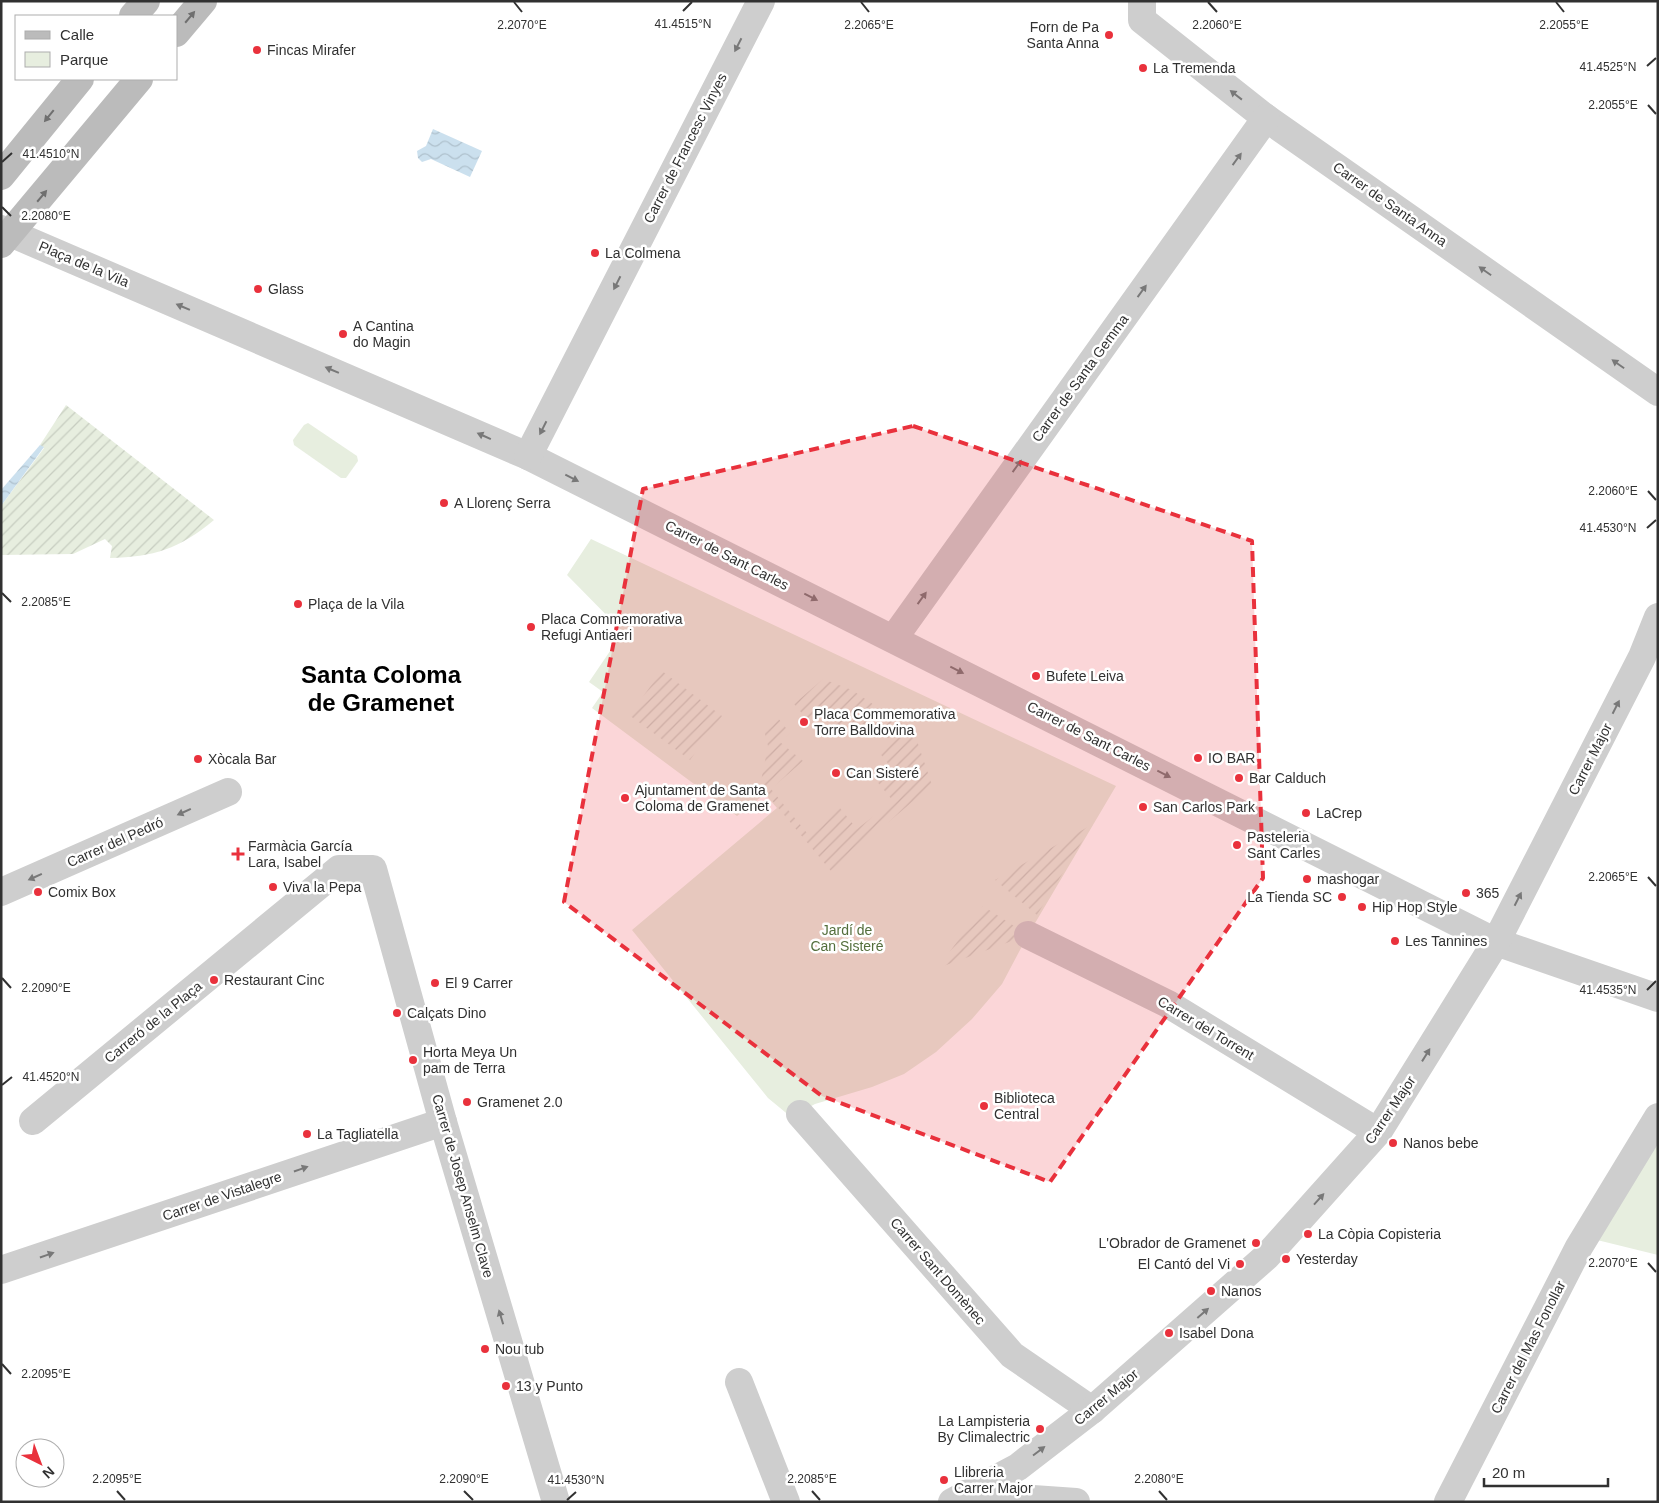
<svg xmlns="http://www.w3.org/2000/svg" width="1659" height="1503" font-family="Arial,sans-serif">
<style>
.park{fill:#e7eedf}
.garden{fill:url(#garden-furrows)}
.water{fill:url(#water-waves)}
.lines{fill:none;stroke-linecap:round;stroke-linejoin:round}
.street{stroke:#cecece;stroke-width:28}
.secondary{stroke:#bbb;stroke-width:28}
.oneway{fill:#6f6f6f}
.oneway2{fill:#787878}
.marked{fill:#e9313c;fill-opacity:0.2;stroke:#e9313c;stroke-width:4;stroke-dasharray:10 6;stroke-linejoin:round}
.ticks{fill:none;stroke:#313131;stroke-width:2}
.poi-dot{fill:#e9313c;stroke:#fff;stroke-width:2}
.labels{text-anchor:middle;stroke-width:5;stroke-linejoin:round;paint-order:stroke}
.poi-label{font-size:14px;fill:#313131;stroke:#fff;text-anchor:start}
.street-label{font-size:14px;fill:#313131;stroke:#fff}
.park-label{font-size:14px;fill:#536e3c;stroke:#fff}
.town-label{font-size:24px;font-weight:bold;fill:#000;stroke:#fff}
.ticks-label{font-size:12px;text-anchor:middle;fill:#313131;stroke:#fff;stroke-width:5;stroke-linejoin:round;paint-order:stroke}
</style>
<defs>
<pattern id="garden-furrows" width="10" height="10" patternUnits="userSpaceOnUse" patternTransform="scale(1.25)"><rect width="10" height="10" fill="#e7eedf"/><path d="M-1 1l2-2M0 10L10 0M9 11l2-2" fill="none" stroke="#c7cdc0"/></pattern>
<pattern id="water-waves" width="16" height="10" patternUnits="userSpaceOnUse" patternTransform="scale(1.25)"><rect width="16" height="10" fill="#cbe0ee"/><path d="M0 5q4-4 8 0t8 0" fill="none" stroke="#afc1cd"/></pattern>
</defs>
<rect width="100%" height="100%" fill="#fff"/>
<g class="park">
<path d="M 308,423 L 357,456 L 358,461 L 346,478 L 341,478 L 294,445 L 293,440 L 304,425 Z"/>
<path d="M 591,539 L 1116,786 L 1028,935 L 1002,984 L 972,1019 L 936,1052 L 904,1074 L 872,1087 L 815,1104 L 791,1117 L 768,1098 L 632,930 L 777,808 L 765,794 L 737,816 L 592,708 L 603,692 L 589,682 L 623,632 L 567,575 Z"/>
<path d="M 1658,1133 L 1658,1255 L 1593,1239 Z"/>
</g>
<g class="garden">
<path d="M 66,405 L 214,520 C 179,549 154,557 110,558 L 112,546 L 105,539 L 73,554 L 1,555 L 1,506 L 44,448 L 40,445 Z"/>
<path d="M 662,671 L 722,716 L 690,760 L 629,715 Z"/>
<path d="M 823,679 L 852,690 L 914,732 L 932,785 L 831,871 L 760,786 L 768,746 L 764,730 L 778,718 L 790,733 L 780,742 L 803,761 L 771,789 L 807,833 L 840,808 L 857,829 L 893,801 L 875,779 L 890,766 L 878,751 L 890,741 L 879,727 L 866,737 L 854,722 L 841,732 L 821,708 L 807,719 L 794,704 Z"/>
<path d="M 1093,824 L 1037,915 L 995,880 Z"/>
<path d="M 983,906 L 1028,935 L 938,968 Z"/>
</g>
<g class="water">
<path d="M 433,129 L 482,151 L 470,177 L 431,159 L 422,162 L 418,158 L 417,151 L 426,146 Z"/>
<path d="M 40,445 L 44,447 L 1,506 L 1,490 Z"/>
</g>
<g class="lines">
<g class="street">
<path d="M 1142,1 L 1142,20 L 1266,118 L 1658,392"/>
<path d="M 1,229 L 528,456 L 1496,942 L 1658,998"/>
<path d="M 528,456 L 761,1"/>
<path d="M 894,638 L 1266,118"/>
<path d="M 1,892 L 228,792"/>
<path d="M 1028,935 L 1168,1004 L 1378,1132"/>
<path d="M 800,1114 L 1012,1355 L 1092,1410"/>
<path d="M 33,1121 L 339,869 L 373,869 L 443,1122 L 556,1502"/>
<path d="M 1,1270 L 443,1122"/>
<path d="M 739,1382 L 786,1502"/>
<path d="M 965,1494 L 1076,1502"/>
<path d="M 952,1502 L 1018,1467 L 1092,1410 L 1267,1256 L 1378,1132 L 1496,942 L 1642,657 L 1658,617"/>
<path d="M 1448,1502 L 1579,1247 L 1658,1117"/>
</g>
<g class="secondary">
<path d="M 133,16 L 146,1"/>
<path d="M 176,33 L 203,1"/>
<path d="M 1,176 L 80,79"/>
<path d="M 1,244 L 139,79"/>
</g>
</g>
<defs><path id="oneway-solid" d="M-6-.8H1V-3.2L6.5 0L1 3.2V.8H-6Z" transform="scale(1.25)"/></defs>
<g class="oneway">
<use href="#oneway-solid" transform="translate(190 17) rotate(-50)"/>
<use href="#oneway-solid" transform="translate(49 116) rotate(129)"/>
<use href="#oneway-solid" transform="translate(42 196) rotate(-50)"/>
</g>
<g class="oneway2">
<use href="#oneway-solid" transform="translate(738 45) rotate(117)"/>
<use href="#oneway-solid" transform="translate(1236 95) rotate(-142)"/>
<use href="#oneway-solid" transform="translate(1237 159) rotate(-54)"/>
<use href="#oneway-solid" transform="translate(1485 271) rotate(-145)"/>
<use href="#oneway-solid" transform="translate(617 283) rotate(117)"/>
<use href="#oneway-solid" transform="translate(1142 291) rotate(-54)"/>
<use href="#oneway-solid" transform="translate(183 307) rotate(-157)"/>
<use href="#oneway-solid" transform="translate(1618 364) rotate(-145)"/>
<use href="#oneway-solid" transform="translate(332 370) rotate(-157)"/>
<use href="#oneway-solid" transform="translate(543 428) rotate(117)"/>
<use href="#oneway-solid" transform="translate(484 436) rotate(-156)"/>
<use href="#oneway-solid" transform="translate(1017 466) rotate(-54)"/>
<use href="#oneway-solid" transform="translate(572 478) rotate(27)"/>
<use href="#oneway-solid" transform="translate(811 597) rotate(27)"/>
<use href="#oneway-solid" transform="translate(922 598) rotate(-54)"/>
<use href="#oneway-solid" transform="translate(957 670) rotate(27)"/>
<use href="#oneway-solid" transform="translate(1616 707) rotate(-63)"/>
<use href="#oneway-solid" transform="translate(1164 774) rotate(27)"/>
<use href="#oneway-solid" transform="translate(184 812) rotate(156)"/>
<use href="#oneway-solid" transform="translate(35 877) rotate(156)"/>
<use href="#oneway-solid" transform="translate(1518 899) rotate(-63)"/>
<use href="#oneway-solid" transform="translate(1426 1055) rotate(-58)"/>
<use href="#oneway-solid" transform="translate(301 1169) rotate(-19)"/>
<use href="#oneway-solid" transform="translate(1319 1199) rotate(-48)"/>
<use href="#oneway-solid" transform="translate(47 1255) rotate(-19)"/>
<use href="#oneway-solid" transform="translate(1203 1313) rotate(-41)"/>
<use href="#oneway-solid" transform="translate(501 1317) rotate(-107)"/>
<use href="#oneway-solid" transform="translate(1039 1451) rotate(-37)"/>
</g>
<path class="marked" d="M 913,426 L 1252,541 L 1263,878 L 1050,1182 L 822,1096 L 564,902 L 643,489 Z"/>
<path class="ticks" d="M 514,2 L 522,12M 861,2 L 869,12M 1208,2 L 1217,12M 1556,2 L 1564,12M 683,11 L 692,2M 1647,66 L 1656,58M 1648,105 L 1656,114M 2,162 L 12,153M 2,207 L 11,216M 1648,491 L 1656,500M 1647,528 L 1656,520M 2,593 L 11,602M 1648,877 L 1656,886M 2,978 L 11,988M 1647,990 L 1656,981M 2,1085 L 12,1077M 1648,1263 L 1656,1272M 2,1364 L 11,1374M 117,1491 L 125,1500M 464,1491 L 473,1500M 812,1491 L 820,1500M 1159,1491 L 1167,1500M 567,1500 L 576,1492"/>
<g class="poi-dot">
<circle cx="1109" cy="35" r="5"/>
<circle cx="257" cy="50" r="5"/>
<circle cx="1143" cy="68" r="5"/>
<circle cx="595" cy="253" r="5"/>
<circle cx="258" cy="289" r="5"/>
<circle cx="343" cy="334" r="5"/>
<circle cx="444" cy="503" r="5"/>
<circle cx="298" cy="604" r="5"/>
<circle cx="531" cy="627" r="5"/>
<circle cx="1036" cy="676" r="5"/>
<circle cx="804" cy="722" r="5"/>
<circle cx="1198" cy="758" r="5"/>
<circle cx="198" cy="759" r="5"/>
<circle cx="836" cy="773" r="5"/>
<circle cx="1239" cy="778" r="5"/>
<circle cx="625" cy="798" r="5"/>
<circle cx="1143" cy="807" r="5"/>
<circle cx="1306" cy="813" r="5"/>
<circle cx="1237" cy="845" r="5"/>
<path d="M235.5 846.5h5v5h5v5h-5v5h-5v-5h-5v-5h5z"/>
<circle cx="1307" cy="879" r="5"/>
<circle cx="273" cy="887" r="5"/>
<circle cx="38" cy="892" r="5"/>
<circle cx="1466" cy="893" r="5"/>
<circle cx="1342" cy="897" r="5"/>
<circle cx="1362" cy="907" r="5"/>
<circle cx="1395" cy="941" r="5"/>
<circle cx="214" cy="980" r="5"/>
<circle cx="435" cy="983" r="5"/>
<circle cx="397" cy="1013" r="5"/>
<circle cx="413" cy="1060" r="5"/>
<circle cx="467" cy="1102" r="5"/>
<circle cx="984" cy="1106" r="5"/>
<circle cx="307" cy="1134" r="5"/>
<circle cx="1393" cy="1143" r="5"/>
<circle cx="1308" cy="1234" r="5"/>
<circle cx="1256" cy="1243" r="5"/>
<circle cx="1286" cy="1259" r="5"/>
<circle cx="1240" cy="1264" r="5"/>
<circle cx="1211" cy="1291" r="5"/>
<circle cx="1169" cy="1333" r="5"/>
<circle cx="485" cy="1349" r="5"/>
<circle cx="506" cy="1386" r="5"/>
<circle cx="1040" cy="1429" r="5"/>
<circle cx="944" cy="1480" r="5"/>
</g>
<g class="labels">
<g class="poi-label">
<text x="1099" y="32" text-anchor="end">Forn de Pa<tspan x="1099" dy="16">Santa Anna</tspan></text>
<text x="267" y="55">Fincas Mirafer</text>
<text x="1153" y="73">La Tremenda</text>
<text x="605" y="258">La Colmena</text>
<text x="268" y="294">Glass</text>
<text x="353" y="331">A Cantina<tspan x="353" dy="16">do Magin</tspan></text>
<text x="454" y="508">A Llorenç Serra</text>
<text x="308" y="609">Plaça de la Vila</text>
<text x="541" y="624">Placa Commemorativa<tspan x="541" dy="16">Refugi Antiaeri</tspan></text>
<text x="1046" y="681">Bufete Leiva</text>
<text x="814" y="719">Placa Commemorativa<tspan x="814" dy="16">Torre Balldovina</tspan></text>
<text x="1208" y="763">IO BAR</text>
<text x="208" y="764">Xòcala Bar</text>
<text x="846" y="778">Can Sisteré</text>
<text x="1249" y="783">Bar Calduch</text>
<text x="635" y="795">Ajuntament de Santa<tspan x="635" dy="16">Coloma de Gramenet</tspan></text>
<text x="1153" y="812">San Carlos Park</text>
<text x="1316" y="818">LaCrep</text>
<text x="1247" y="842">Pasteleria<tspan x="1247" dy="16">Sant Carles</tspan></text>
<text x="248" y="851">Farmàcia García<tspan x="248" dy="16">Lara, Isabel</tspan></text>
<text x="1317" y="884">mashogar</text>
<text x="283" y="892">Viva la Pepa</text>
<text x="48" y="897">Comix Box</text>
<text x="1476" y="898">365</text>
<text x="1332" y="902" text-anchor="end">La Tienda SC</text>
<text x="1372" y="912">Hip Hop Style</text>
<text x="1405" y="946">Les Tannines</text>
<text x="224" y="985">Restaurant Cinc</text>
<text x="445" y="988">El 9 Carrer</text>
<text x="407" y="1018">Calçats Dino</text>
<text x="423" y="1057">Horta Meya Un<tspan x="423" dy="16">pam de Terra</tspan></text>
<text x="994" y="1103">Biblioteca<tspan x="994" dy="16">Central</tspan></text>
<text x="477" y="1107">Gramenet 2.0</text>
<text x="317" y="1139">La Tagliatella</text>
<text x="1403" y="1148">Nanos bebe</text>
<text x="1318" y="1239">La Còpia Copisteria</text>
<text x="1246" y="1248" text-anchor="end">L'Obrador de Gramenet</text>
<text x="1296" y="1264">Yesterday</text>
<text x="1230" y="1269" text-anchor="end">El Cantó del Vi</text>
<text x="1221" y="1296">Nanos</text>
<text x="1179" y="1338">Isabel Dona</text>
<text x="495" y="1354">Nou tub</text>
<text x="516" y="1391">13 y Punto</text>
<text x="1030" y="1426" text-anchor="end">La Lampisteria<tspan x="1030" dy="16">By Climalectric</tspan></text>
<text x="954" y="1477">Llibreria<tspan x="954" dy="16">Carrer Major</tspan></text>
</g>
<g class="street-label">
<text transform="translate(685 148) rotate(-63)" y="5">Carrer de Francesc Vinyes</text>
<text transform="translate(1390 204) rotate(35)" y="5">Carrer de Santa Anna</text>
<text transform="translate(84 264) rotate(23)" y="5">Plaça de la Vila</text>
<text transform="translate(1080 378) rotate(-54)" y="5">Carrer de Santa Gemma</text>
<text transform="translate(727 555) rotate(27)" y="5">Carrer de Sant Carles</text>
<text transform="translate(1089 736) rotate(27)" y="5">Carrer de Sant Carles</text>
<text transform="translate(1590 759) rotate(-63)" y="5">Carrer Major</text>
<text transform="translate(115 842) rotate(-24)" y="5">Carrer del Pedró</text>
<text transform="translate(153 1022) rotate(-39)" y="5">Carreró de la Plaça</text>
<text transform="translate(1206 1028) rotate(31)" y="5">Carrer del Torrent</text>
<text transform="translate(1390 1110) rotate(-56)" y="5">Carrer Major</text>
<text transform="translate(463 1186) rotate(74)" y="5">Carrer de Josep Anselm Clave</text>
<text transform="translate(222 1196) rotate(-19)" y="5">Carrer de Vistalegre</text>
<text transform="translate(938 1271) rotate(49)" y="5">Carrer Sant Domènec</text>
<text transform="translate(1528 1347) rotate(-63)" y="5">Carrer del Mas Fonollar</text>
<text transform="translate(1106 1397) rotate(-40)" y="5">Carrer Major</text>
</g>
<g class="park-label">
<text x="847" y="935">Jardí de<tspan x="847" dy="16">Can Sisteré</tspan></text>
</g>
<g class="town-label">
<text x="381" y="683">Santa Coloma<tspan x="381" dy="28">de Gramenet</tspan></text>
</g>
</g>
<g class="ticks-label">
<text x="683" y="28">41.4515°N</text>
<text x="522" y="29">2.2070°E</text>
<text x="869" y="29">2.2065°E</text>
<text x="1217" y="29">2.2060°E</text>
<text x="1564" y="29">2.2055°E</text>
<text x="1608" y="71">41.4525°N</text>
<text x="1613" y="109">2.2055°E</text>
<text x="51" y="158">41.4510°N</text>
<text x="46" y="220">2.2080°E</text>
<text x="1613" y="495">2.2060°E</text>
<text x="1608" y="532">41.4530°N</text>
<text x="46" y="606">2.2085°E</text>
<text x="1613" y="881">2.2065°E</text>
<text x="46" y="992">2.2090°E</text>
<text x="1608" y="994">41.4535°N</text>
<text x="51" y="1081">41.4520°N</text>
<text x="1613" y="1267">2.2070°E</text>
<text x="46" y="1378">2.2095°E</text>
<text x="117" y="1483">2.2095°E</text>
<text x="464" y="1483">2.2090°E</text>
<text x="812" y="1483">2.2085°E</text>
<text x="1159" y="1483">2.2080°E</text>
<text x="576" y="1484">41.4530°N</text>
</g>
<rect width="1659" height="1503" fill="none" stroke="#313131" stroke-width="5"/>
<rect x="15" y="15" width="162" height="65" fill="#ffffff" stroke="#adadad"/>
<rect x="25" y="31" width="25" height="8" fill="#bbbbbb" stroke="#adadad"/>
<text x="60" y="40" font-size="15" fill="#313131">Calle</text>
<rect x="25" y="52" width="25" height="15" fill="#e7eedf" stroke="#adadad"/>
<text x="60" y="65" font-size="15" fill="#313131">Parque</text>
<g transform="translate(40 1463) rotate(138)"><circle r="24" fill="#ffffff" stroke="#adadad"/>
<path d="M0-4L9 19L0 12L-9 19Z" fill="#e9313c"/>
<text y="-8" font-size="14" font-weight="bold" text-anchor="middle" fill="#313131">N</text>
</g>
<path d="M1484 1478v8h124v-8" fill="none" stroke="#313131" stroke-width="2.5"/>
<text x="1492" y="1478" font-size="15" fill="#313131" stroke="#ffffff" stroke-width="4" paint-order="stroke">20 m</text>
</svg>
